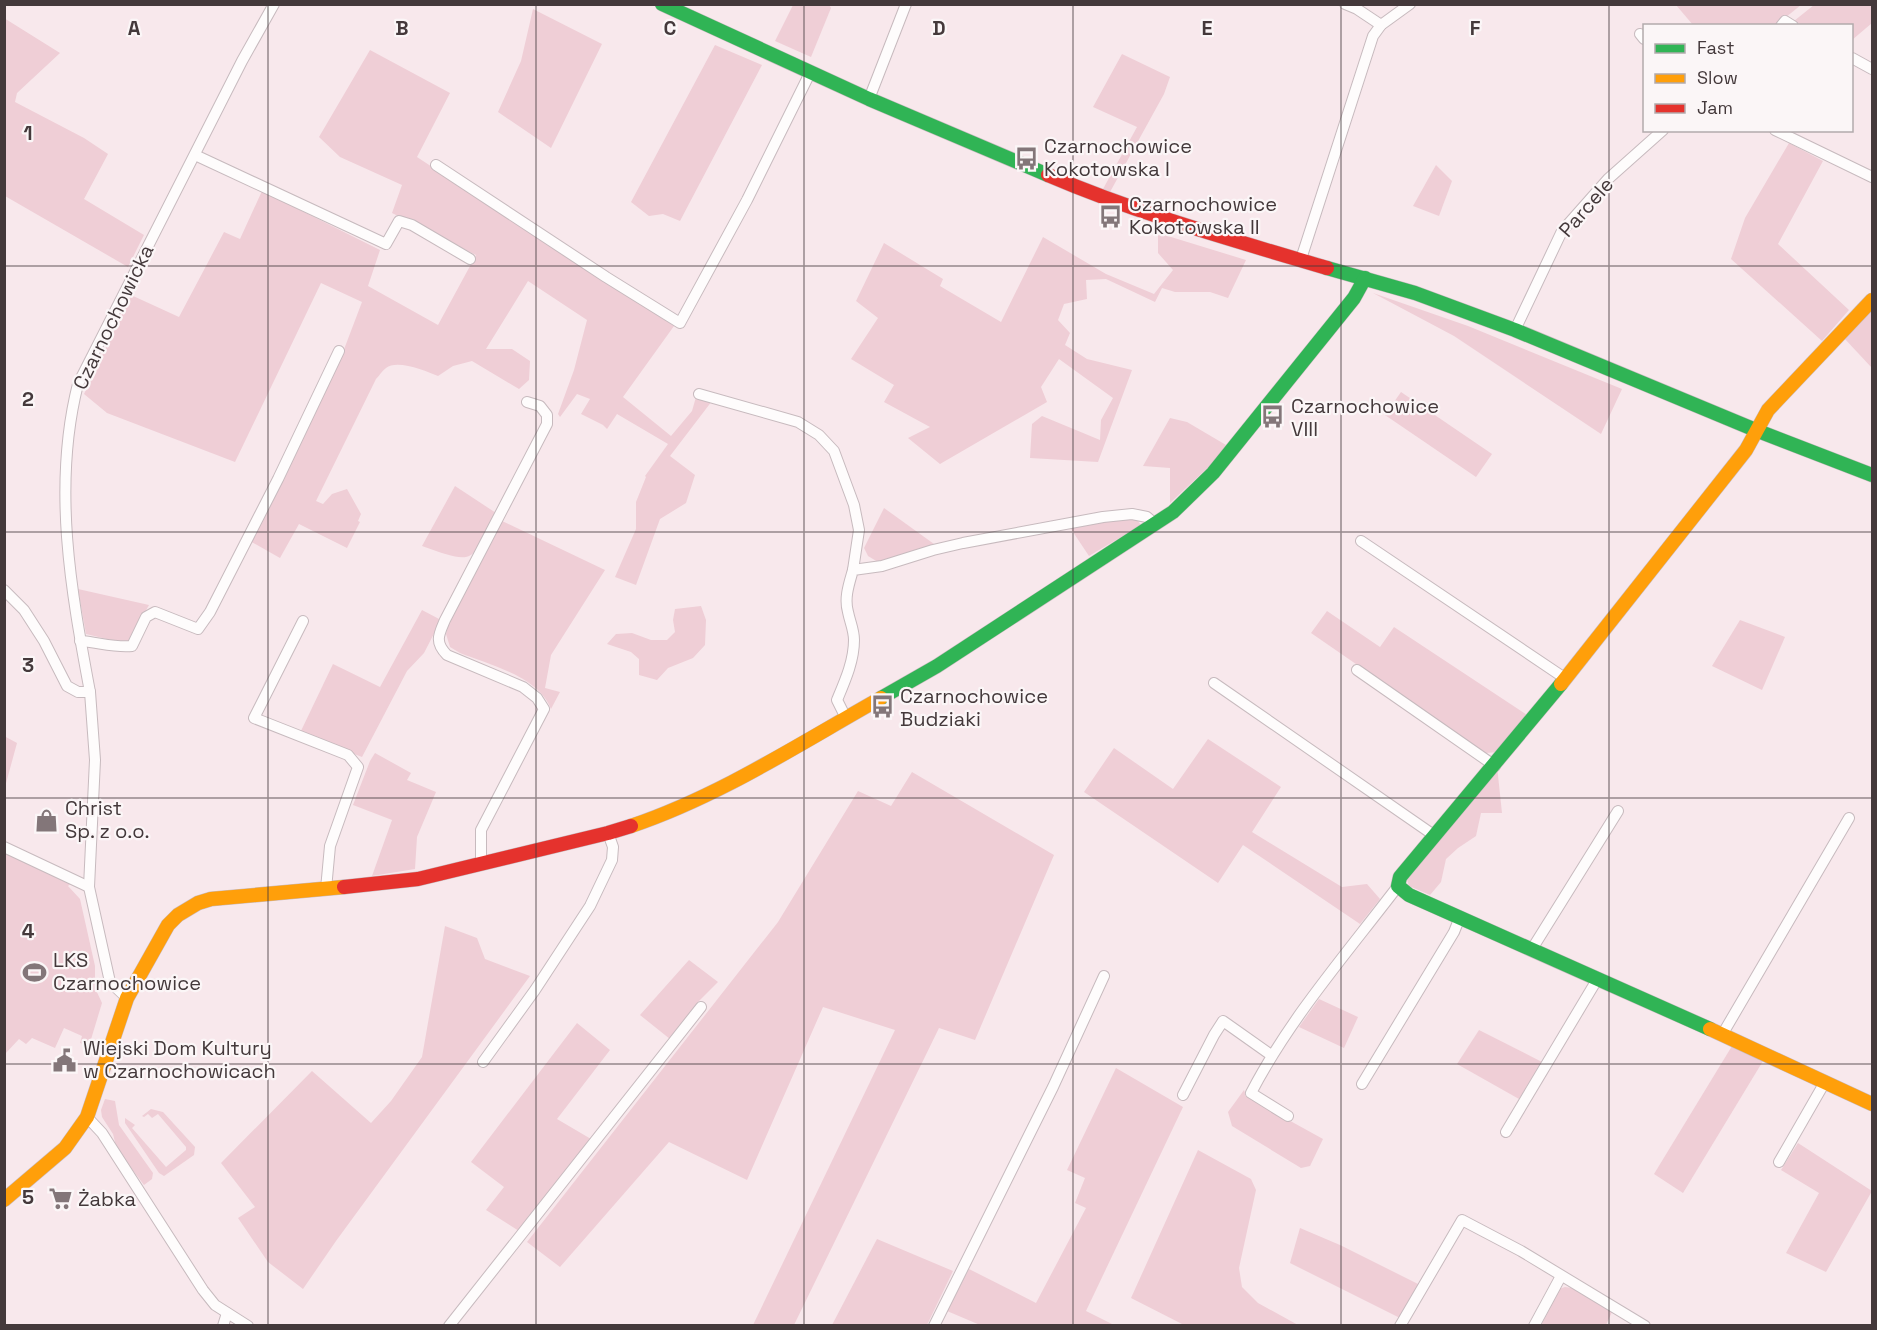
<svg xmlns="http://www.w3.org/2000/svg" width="1877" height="1330" font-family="'Space Grotesk',sans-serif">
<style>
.green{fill:#efced6}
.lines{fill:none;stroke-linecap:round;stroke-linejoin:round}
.street-casing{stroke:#c7babe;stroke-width:12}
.fast-casing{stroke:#c7babe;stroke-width:15}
.slow-casing{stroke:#c7babe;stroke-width:15}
.jam-casing{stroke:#c7babe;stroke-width:15}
.street{stroke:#fefcfc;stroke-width:10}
.fast{stroke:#30b455;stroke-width:14}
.slow{stroke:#ff9f0a;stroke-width:14}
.jam{stroke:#e5322d;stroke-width:14}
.grid{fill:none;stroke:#44393b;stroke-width:1.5;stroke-opacity:0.55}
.labels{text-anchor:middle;stroke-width:4.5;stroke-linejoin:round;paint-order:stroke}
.poi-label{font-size:20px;fill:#44393b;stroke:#fbf6f7;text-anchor:start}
.street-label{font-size:20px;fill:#44393b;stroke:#fbf6f7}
.grid-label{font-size:20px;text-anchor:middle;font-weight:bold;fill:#44393b;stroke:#fbf6f7;stroke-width:4.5;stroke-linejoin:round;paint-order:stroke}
</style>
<rect width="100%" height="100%" fill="#f8e8ec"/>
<g class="green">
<path d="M 793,5 L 829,5 L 831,8 L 811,57 L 775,41 Z"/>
<path d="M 1676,5 L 1801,5 L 1775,26 L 1693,25 Z"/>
<path d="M 1814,5 L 1872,5 L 1872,23 L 1852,40 L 1852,26 L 1802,25 L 1794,21 Z"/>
<path d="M 533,9 L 602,44 L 551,148 L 498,112 L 521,61 Z"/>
<path d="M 4,18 L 60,53 L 17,93 L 15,102 L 84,138 L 108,154 L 84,199 L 144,235 L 128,267 L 5,196 Z"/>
<path d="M 715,45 L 762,65 L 680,221 L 663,214 L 649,216 L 631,202 Z"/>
<path d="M 370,50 L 450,93 L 417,157 L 674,326 L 623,397 L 671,436 L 692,411 L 696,397 L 712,401 L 670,456 L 695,475 L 686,503 L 660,519 L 636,585 L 615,577 L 636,529 L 636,502 L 646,477 L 645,476 L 668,444 L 617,414 L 607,429 L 603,425 L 581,414 L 590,399 L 577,394 L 560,417 L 558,414 L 574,370 L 587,320 L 528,281 L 486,349 L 512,349 L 530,361 L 529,380 L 519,389 L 472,361 L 453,366 L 438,376 C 426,371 397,359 386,368 C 382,371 379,376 376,379 L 316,501 L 323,504 L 332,494 L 347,489 L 361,514 L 358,521 L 360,522 L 347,548 L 299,524 L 280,558 L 250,541 L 343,352 L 362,302 L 321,283 L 235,462 L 107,413 L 84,394 L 131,295 L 179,317 L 224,232 L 240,239 L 262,191 L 380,250 L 368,286 L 438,325 L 476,255 L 392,213 L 402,185 L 340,157 L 319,137 Z"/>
<path d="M 1122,54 L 1170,77 L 1164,94 L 1110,192 L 1103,189 L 1137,127 L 1093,107 Z"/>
<path d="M 1789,143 L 1823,161 L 1778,244 L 1849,310 L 1822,341 L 1731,259 L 1745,218 Z"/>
<path d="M 1436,165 L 1452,181 L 1439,216 L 1413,206 Z"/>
<path d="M 1158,233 L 1246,260 L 1228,298 L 1210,292 L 1175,292 L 1162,288 L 1155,302 L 1106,279 L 1086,280 L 1087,299 L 1064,304 L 1058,320 L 1070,333 L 1065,345 L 1087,359 L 1132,370 L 1098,462 L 1030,458 L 1032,424 L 1042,416 L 1100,440 L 1101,420 L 1113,398 L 1059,359 L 1041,387 L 1047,402 L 940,464 L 908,438 L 930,427 L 884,402 L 894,385 L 851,359 L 878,318 L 856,301 L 884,243 L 943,279 L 940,286 L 945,289 L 1001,322 L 1043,237 L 1106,274 L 1154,294 L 1173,270 L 1158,253 Z"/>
<path d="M 1373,293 L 1468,326 L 1622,389 L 1601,434 L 1454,336 Z"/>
<path d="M 1872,309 L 1872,368 L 1844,338 Z"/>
<path d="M 1401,392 L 1492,454 L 1476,477 L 1385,415 Z"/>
<path d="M 1170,418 L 1187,422 L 1226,445 L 1217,459 L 1170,503 L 1170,468 L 1143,466 Z"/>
<path d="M 455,486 L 496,513 C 471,562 477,566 422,546 Z"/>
<path d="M 884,508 L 934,544 L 878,562 L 868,556 L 864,548 Z"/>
<path d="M 1109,519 L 1137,520 L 1141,525 L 1089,556 L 1071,529 Z"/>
<path d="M 500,520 L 605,570 L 551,655 L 545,688 L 560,692 L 551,709 C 538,676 490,665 460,653 L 450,647 L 446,634 L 449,623 Z"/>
<path d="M 78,589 L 149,605 L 129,641 L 119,642 L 86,634 Z"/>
<path d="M 701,606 L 706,620 L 705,645 L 693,658 L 668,668 L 657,680 L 639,675 L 639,659 L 631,652 L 607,644 L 616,634 L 632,633 L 651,640 L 667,640 L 675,632 L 673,620 L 675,609 Z"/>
<path d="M 422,610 L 441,620 L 424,653 L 407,671 L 362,757 L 300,733 L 333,664 L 380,687 Z"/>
<path d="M 1327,611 L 1380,647 L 1394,627 L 1527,715 L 1500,752 L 1485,753 L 1311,633 Z"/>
<path d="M 1740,620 L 1785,637 L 1762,690 L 1712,666 Z"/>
<path d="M 4,724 L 6,737 L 17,743 L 5,787 Z"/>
<path d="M 1208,739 L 1281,787 L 1252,832 L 1342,887 L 1367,884 L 1380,899 L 1360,924 L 1243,845 L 1218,883 L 1084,792 L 1114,748 L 1173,789 Z"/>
<path d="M 375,753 L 411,773 L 407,780 L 436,792 L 417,837 L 415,869 L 372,876 L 392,820 L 353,805 L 370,761 Z"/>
<path d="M 1497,766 L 1502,813 L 1481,813 L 1476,836 L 1458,848 L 1446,859 L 1441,882 L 1430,895 L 1409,886 L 1406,877 Z"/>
<path d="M 912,772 L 1054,855 L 975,1040 L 939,1028 L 794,1325 L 753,1325 L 895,1030 L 823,1007 L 747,1180 L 669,1142 L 560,1267 L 527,1242 L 778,922 L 858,791 L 891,806 Z"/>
<path d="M 5,849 L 71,883 L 68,886 L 80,899 L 95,966 L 95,988 L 102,1003 L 89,1046 L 80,1043 L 82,1036 L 64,1028 L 55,1048 L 32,1038 L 26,1044 L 19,1039 L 5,1054 Z"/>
<path d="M 445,926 L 477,938 L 485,959 L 530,976 L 336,1241 L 303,1289 L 268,1262 L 238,1218 L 255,1207 L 221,1163 L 312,1071 L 371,1123 L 391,1101 L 422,1057 Z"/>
<path d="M 689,960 L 718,982 L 699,1001 L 670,1039 L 640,1015 Z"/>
<path d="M 1319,999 L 1358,1017 L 1344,1048 L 1299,1027 Z"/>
<path d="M 577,1023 L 610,1050 L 557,1119 L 591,1139 L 519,1231 L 486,1210 L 504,1187 L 471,1162 Z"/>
<path d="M 1479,1030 L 1542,1062 L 1519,1099 L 1457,1064 Z"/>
<path d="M 1732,1046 L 1763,1061 L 1683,1193 L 1654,1174 Z"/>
<path d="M 1116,1068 L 1183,1107 L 1086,1311 L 1114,1325 L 980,1325 L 947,1311 L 969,1269 L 1036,1303 L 1086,1208 L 1075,1203 L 1085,1178 L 1067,1170 Z"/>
<path d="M 1244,1090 L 1246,1096 L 1254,1101 L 1323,1139 L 1310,1166 L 1301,1168 L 1232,1126 L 1228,1112 Z"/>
<path d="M 105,1099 L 115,1101 L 119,1125 L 153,1173 L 152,1179 L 144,1185 L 125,1160 L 116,1146 L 113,1134 L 102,1117 L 101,1110 Z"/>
<path d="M 151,1109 L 163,1112 L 195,1147 L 194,1155 L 164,1176 L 159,1173 L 125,1123 L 125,1118 L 135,1125 L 132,1128 L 166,1167 L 186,1150 L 186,1147 L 158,1114 L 152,1118 L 148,1114 L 144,1117 L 142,1116 Z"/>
<path d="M 1798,1143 L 1872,1191 L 1826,1272 L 1786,1253 L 1819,1193 L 1781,1170 Z"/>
<path d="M 1198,1150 L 1251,1179 L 1256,1190 L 1239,1268 L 1242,1287 L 1258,1303 L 1298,1325 L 1184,1325 L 1131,1298 Z"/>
<path d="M 1300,1228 L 1340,1245 L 1420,1285 L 1400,1318 L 1290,1263 Z"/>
<path d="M 877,1239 L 953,1271 L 927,1325 L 832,1325 Z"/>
<path d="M 1565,1287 L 1572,1288 L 1612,1312 L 1606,1325 L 1541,1326 L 1559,1289 Z"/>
</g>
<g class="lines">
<defs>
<g id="street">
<path d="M 1345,4 L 1357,9 L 1381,25"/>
<path d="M 1781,26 L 1785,21 L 1793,26"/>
<path d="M 1640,34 L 1644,39"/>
<path d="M 1852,58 L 1872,69"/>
<path d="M 869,99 L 906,4"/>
<path d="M 1775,130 L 1872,177"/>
<path d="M 195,155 L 386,244 L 399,221 L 412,225 L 470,259"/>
<path d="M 436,165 L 606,277 L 680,323 L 747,200 L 810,73"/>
<path d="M 1301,259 L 1373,36 L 1381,25 L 1410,4"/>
<path d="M 1515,330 L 1562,231 L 1608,179 L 1663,130"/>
<path d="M 699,394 L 798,422 L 819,435 L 834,451 L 854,505 L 859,530 L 853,570"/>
<path d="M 1361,541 L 1566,679"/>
<path d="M 4,590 L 24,610 L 44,641 L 67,686 L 78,692 L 90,692 L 95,760 L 89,887 L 110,982 L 127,998"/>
<path d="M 303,621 L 254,718 L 348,755 L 358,767 L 330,846 L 326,889"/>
<path d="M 80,641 C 97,642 115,648 132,646 L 146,617 L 155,612 L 198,629 L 210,612 L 278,479 L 339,351"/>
<path d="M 1357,670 L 1495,766"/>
<path d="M 1214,683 L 1435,836"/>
<path d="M 90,692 C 71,591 52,486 78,384 L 242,61 L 274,4"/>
<path d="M 846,718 L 837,700 C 845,681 854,661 854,640 C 854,630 850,622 848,612 C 844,598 849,584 853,570 L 882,566 L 933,550 L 963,543 L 1103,517 L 1132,514 L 1147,517 L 1155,524"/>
<path d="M 4,847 L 89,887"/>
<path d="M 481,864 L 481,830 L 544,709 L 537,698 L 523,687 L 447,655 C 434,642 439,634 445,620 L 547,424 L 547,415 L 540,406 L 527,402"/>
<path d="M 1532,949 L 1618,811"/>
<path d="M 1722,1035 L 1849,818"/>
<path d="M 483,1062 L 535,990 L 590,906 L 612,860 L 613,847 L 608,833"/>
<path d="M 1362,1084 L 1454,932 L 1460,917"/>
<path d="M 1183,1095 L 1214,1035 L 1223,1021 L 1271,1055"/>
<path d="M 1288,1116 L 1251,1093 C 1290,1018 1347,953 1398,886"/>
<path d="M 87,1117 L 102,1133 L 203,1290 L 215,1305 L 248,1326"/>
<path d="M 1506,1132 L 1598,978"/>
<path d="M 1779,1162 L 1825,1082"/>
<path d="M 223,1326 L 227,1313"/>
<path d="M 449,1326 L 701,1007"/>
<path d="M 934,1326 L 1053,1087 L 1104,976"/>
<path d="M 1400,1326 L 1462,1220 L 1521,1251 L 1645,1326"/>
<path d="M 1534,1326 L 1561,1276"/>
</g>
<g id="fast">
<path d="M 662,4 L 869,99 L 1048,175"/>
<path d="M 1327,268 L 1415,293 L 1515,330 L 1758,431 L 1872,475"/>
<path d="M 1561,684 L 1400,877 L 1398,886 L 1409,895 L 1710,1029"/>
<path d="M 881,698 L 937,666 L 1173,512 L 1213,473 L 1354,298 L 1365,278"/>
</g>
<g id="slow">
<path d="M 1561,684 L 1746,450 L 1768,410 L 1872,300"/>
<path d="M 631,826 C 720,796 799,744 881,698"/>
<path d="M 1710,1029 L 1872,1104"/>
<path d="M 4,1200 L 65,1148 L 87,1117 L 127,998 L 168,925 L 178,915 L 198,903 L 211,899 L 344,887"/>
</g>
<g id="jam">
<path d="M 1048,175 C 1139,214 1233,240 1327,268"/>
<path d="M 344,887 L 418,879 L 608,833 L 631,826"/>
</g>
</defs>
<use href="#street" class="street-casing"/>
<use href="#fast" class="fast-casing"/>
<use href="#slow" class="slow-casing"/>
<use href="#jam" class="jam-casing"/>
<use href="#street" class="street"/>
<use href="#fast" class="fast"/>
<use href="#slow" class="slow"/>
<use href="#jam" class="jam"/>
</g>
<path class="grid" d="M 268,4 L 268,1326M 536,4 L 536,1326M 804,4 L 804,1326M 1073,4 L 1073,1326M 1341,4 L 1341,1326M 1609,4 L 1609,1326M 4,266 L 1872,266M 4,532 L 1872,532M 4,798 L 1872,798M 4,1064 L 1872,1064"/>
<defs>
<symbol id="bus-bare" viewBox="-9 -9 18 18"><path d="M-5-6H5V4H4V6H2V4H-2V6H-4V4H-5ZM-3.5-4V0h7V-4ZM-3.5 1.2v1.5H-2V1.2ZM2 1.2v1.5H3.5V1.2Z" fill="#837679" stroke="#fbf6f7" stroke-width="2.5" paint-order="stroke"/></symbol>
<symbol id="shop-bare" viewBox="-9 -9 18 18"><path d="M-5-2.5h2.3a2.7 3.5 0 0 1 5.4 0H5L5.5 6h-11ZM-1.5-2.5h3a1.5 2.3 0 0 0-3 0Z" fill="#837679" stroke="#fbf6f7" stroke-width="2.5" paint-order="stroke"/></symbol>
<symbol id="stadium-bare" viewBox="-9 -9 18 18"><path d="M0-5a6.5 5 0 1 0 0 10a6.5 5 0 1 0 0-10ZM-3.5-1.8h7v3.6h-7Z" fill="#837679" stroke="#fbf6f7" stroke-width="2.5" paint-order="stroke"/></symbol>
<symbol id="civic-bare" viewBox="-9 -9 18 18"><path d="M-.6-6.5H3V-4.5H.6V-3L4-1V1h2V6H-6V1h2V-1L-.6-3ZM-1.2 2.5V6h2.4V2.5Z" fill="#837679" stroke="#fbf6f7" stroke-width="2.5" paint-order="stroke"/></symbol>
<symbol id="supermarket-bare" viewBox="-9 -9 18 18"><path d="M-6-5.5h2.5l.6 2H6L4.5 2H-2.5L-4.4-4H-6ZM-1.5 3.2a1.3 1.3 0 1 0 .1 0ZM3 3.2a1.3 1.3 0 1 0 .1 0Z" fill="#837679" stroke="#fbf6f7" stroke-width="2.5" paint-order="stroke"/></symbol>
</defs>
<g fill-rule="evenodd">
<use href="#bus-bare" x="1010" y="142" width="33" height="33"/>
<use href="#bus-bare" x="1094" y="200" width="33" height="33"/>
<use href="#bus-bare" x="1256" y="400" width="33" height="33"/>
<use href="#bus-bare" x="866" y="690" width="33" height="33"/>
<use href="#shop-bare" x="30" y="804" width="33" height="33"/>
<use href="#stadium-bare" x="18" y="956" width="33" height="33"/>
<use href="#civic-bare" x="48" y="1044" width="33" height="33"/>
<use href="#supermarket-bare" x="44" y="1182" width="33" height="33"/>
</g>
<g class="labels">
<g class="poi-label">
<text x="1044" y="153">Czarnochowice<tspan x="1044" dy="23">Kokotowska I</tspan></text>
<text x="1129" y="211">Czarnochowice<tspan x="1129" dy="23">Kokotowska II</tspan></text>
<text x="1291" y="413">Czarnochowice<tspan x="1291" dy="23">VIII</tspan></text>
<text x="900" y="703">Czarnochowice<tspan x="900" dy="23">Budziaki</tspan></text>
<text x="65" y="815">Christ<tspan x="65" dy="23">Sp. z o.o.</tspan></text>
<text x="53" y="967">LKS<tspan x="53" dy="23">Czarnochowice</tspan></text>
<text x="83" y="1055">Wiejski Dom Kultury<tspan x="83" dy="23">w Czarnochowicach</tspan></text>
<text x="78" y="1206">Żabka</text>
</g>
<g class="street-label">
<text transform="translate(1586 207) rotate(-49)" y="7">Parcele</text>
<text transform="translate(113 317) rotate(-64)" y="7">Czarnochowicka</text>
</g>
</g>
<g class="grid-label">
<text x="134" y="35">A</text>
<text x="402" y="35">B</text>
<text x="670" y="35">C</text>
<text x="939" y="35">D</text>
<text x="1207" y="35">E</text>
<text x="1475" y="35">F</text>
<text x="28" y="140">1</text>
<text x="28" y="406">2</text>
<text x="28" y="672">3</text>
<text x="28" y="938">4</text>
<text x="28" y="1204">5</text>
</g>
<rect width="1877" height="1330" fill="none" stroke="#44393b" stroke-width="12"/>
<rect x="1643" y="24" width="210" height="108" fill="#fbf6f7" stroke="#b2aaac" stroke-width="1.5"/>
<rect x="1655" y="44" width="30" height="9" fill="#30b455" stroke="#b2aaac" stroke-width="1.5"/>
<text x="1697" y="54" font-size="18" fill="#44393b">Fast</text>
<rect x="1655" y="74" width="30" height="9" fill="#ff9f0a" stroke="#b2aaac" stroke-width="1.5"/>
<text x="1697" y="84" font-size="18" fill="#44393b">Slow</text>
<rect x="1655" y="104" width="30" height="9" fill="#e5322d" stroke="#b2aaac" stroke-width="1.5"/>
<text x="1697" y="114" font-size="18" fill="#44393b">Jam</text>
</svg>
